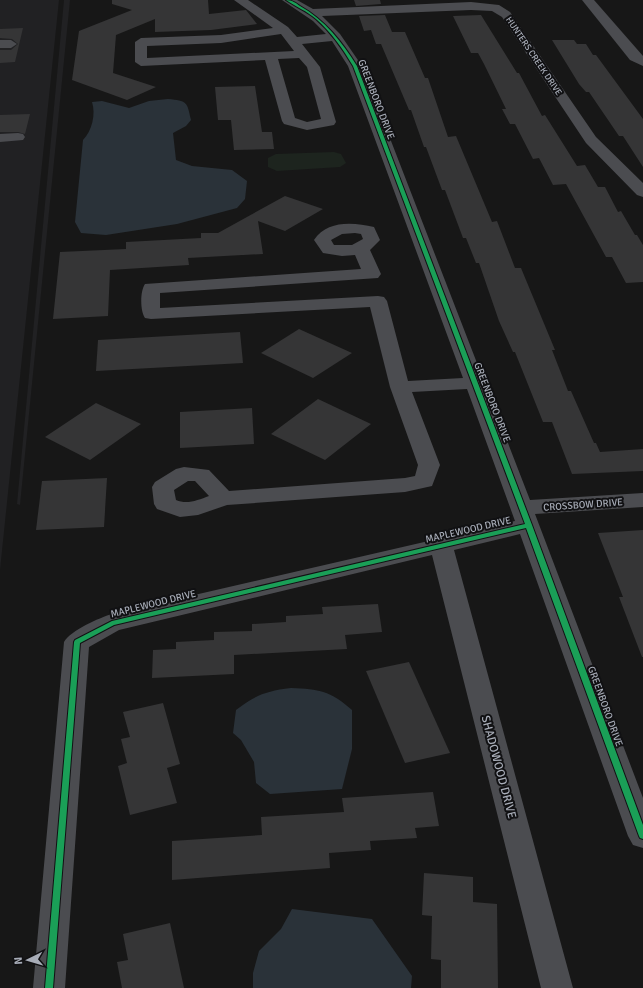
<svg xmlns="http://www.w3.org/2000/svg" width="643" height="988" font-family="Signika,sans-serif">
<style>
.built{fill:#212123}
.green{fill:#1d241e}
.water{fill:#2a3239}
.building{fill:#353536}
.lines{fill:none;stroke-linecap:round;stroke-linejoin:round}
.minor{fill:#4b4c50;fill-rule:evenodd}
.cycleway-casing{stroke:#111113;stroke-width:2}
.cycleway{fill:#1a9f57;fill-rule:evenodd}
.labels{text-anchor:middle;stroke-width:4;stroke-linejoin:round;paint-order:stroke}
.far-street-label{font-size:9px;fill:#a8adb8;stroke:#111113}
.street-label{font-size:10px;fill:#a8adb8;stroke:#111113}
.near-street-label{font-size:12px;fill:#a8adb8;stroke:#111113}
</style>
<rect width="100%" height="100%" fill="#171717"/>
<g class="built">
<path d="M 0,0 L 59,0 L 0,570 Z"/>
<path d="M 64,0 L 70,0 L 20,505 L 17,504 Z"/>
</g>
<path class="green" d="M 334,152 L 341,154 L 346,163 L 340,167 L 277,171 L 268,167 L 268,158 L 276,154 Z"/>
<g class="water">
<path d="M 168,99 C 187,101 187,101 191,120 L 186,126 L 173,133 L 176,160 L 192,166 L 232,170 L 247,181 L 245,199 L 237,208 L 177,224 L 106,235 L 81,233 L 75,222 L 83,140 C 92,131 96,114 92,102 L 102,101 L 129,108 L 149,101 Z"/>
<path d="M 291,688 C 319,689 331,691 352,710 L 352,749 L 342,789 L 270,794 L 256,783 L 254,762 L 241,740 L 233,733 L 236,710 C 256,695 266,691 291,688 Z"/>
<path d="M 292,909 L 372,919 L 412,976 L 411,988 L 253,988 L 253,973 L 259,951 L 281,929 Z"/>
</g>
<g class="building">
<path d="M 112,0 L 208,0 L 209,14 L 246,10 L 257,24 L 211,30 L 155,32 L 155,19 L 116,35 L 113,73 L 156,87 L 127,100 L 72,80 L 79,31 L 132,10 L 112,4 Z"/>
<path d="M 354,0 L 380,0 L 381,4 L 356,6 Z"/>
<path d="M 385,15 L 392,32 L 405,32 L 425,78 L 428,78 L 448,137 L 456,136 L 492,222 L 497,221 L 515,268 L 521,268 L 555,350 L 552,350 L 568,391 L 571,391 L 594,443 L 596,443 L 600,452 L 643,449 L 643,471 L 572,474 L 552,422 L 543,422 L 515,352 L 513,352 L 499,321 L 479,263 L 476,263 L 466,238 L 463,238 L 445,190 L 442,190 L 426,147 L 424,147 L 411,110 L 409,110 L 381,44 L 376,44 L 371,30 L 364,31 L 359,16 Z"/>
<path d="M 481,15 L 517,73 L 519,73 L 542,116 L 545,115 L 577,166 L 585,165 L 598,187 L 605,187 L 618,212 L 621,211 L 635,235 L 637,235 L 643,245 L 643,282 L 626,283 L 612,257 L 606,257 L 566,184 L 553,185 L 539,158 L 533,159 L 515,124 L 510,124 L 502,109 L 506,109 L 484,64 L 478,53 L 471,53 L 453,16 Z"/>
<path d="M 23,28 L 15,62 L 0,63 L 0,50 L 11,50 L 18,44 L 12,39 L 0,38 L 0,29 Z"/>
<path d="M 552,40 L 574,40 L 577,44 L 586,44 L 593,55 L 596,55 L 643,119 L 643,167 L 623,136 L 619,136 L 589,92 L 586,92 L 579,84 Z"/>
<path d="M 255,86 L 262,132 L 272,132 L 274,149 L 234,150 L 231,120 L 218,120 L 215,87 Z"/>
<path d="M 30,114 L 25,134 L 18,132 L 0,132 L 0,115 Z"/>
<path d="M 285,196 L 323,209 L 285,231 L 258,221 L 263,254 L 188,258 L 189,265 L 110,270 L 108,316 L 53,319 L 60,252 L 126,249 L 126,242 L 201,238 L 201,233 L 218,233 Z"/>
<path d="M 299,329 L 352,353 L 313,378 L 261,353 Z"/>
<path d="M 240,332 L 243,363 L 96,371 L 98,340 Z"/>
<path d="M 318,399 L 371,424 L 325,460 L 271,434 Z"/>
<path d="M 96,403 L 141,424 L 90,460 L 45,437 Z"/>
<path d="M 252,408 L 254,444 L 180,448 L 180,412 Z"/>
<path d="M 107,478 L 104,527 L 36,530 L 42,481 Z"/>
<path d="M 643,530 L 643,657 L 642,657 L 619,597 L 623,597 L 598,533 Z"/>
<path d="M 378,604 L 382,632 L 345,635 L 347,649 L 234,655 L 234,674 L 152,678 L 153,650 L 176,649 L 176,642 L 214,640 L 214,632 L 252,631 L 252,624 L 286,622 L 286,616 L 323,614 L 322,607 Z"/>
<path d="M 409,662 L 450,753 L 405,763 L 366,671 Z"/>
<path d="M 163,703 L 180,764 L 167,768 L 177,803 L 130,815 L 118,766 L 127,763 L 121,739 L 130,737 L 123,712 Z"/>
<path d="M 433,792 L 439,826 L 415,828 L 417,838 L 370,841 L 371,850 L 329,853 L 330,868 L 172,880 L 172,841 L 262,835 L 261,817 L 344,812 L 342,798 Z"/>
<path d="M 424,873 L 473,877 L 473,902 L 497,904 L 498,988 L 441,988 L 441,960 L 431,959 L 432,916 L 422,915 Z"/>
<path d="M 170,923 L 184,988 L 122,988 L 117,962 L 128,960 L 123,934 Z"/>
</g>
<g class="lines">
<g class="minor">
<path d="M 234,0 L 248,0 L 288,27 L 297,37 L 326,34 L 313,21 L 282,0 L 297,0 L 313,9 L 471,2 L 499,5 L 510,12 L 596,137 L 643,183 L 643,197 L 637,195 L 586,143 L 502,17 L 492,11 L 471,10 L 322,16 L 340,34 L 362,66 L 530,500 L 643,493 L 643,507 L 535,514 L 643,798 L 643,848 L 633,845 L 628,836 L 520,534 L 454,550 L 573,988 L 541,988 L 432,555 L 119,630 L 89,647 L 65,988 L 33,988 L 64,642 C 71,630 99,618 112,614 L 515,521 L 467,389 L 412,392 L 440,465 L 432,486 L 405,492 L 227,505 L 198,515 L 180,517 L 157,509 L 154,504 L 152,487 L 155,482 L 176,469 L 184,467 L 209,470 L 229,491 L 405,478 L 415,476 L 418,465 L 390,387 L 370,307 L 151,319 L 145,318 C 140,311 140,291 145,284 L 361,269 L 355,255 L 342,256 L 323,253 L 314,240 C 327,220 353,222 374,227 L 380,240 L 370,250 L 381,274 L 378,278 L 160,293 L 160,308 L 378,296 L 384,297 L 387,301 L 408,381 L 463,378 L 348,66 L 332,41 L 302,44 L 320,67 L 336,122 L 334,125 L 307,130 L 284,124 L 282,121 L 265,60 L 141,66 L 135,62 L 135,42 L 141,38 L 221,35 L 273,28 ZM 281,34 L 294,51 L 147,58 L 147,46 L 221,43 ZM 299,58 L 307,67 L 321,119 L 307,122 L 295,118 L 278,59 ZM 355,233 L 361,234 L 363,239 L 352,245 L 334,245 L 331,240 L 342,234 ZM 188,481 L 195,481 L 209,496 C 198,500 187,505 176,500 L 174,490 Z"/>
<path d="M 582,0 L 594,0 L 643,56 L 643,66 L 630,60 Z"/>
<path d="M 0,40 L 11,40 L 17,44 L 11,48 L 0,48 Z"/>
<path d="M 18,133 L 23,134 L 25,137 L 23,140 L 0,142 L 0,134 Z"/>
</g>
<defs>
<path id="cycleway" d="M 286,0 C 292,0 296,3 300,6 C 325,20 342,42 357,66 L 532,525 L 643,825 L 643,839 L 640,838 L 639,836 L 526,528 L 114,625 L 80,643 L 53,988 L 45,988 L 74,642 L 75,640 L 112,621 L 525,524 L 353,66 C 343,49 331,32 316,19 C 307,11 296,7 286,0 Z"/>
</defs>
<use href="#cycleway" class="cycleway-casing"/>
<use href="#cycleway" class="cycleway"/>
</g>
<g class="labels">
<g class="far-street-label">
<text transform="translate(534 56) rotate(56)" y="3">HUNTERS CREEK DRIVE</text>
</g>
<g class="street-label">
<text transform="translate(377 99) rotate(69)" y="4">GREENBORO DRIVE</text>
<text transform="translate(493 402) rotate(69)" y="4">GREENBORO DRIVE</text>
<text transform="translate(583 504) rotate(-4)" y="4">CROSSBOW DRIVE</text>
<text transform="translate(468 529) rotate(-13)" y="4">MAPLEWOOD DRIVE</text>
<text transform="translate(153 603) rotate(-14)" y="4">MAPLEWOOD DRIVE</text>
<text transform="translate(606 706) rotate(70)" y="4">GREENBORO DRIVE</text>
</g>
<g class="near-street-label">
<text transform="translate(499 767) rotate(75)" y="4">SHADOWOOD DRIVE</text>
</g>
</g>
<g transform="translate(28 960) rotate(265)" stroke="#111113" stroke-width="3" paint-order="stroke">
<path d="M0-3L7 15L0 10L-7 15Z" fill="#a8adb8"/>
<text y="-6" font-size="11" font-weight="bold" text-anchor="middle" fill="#a8adb8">N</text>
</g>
</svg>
